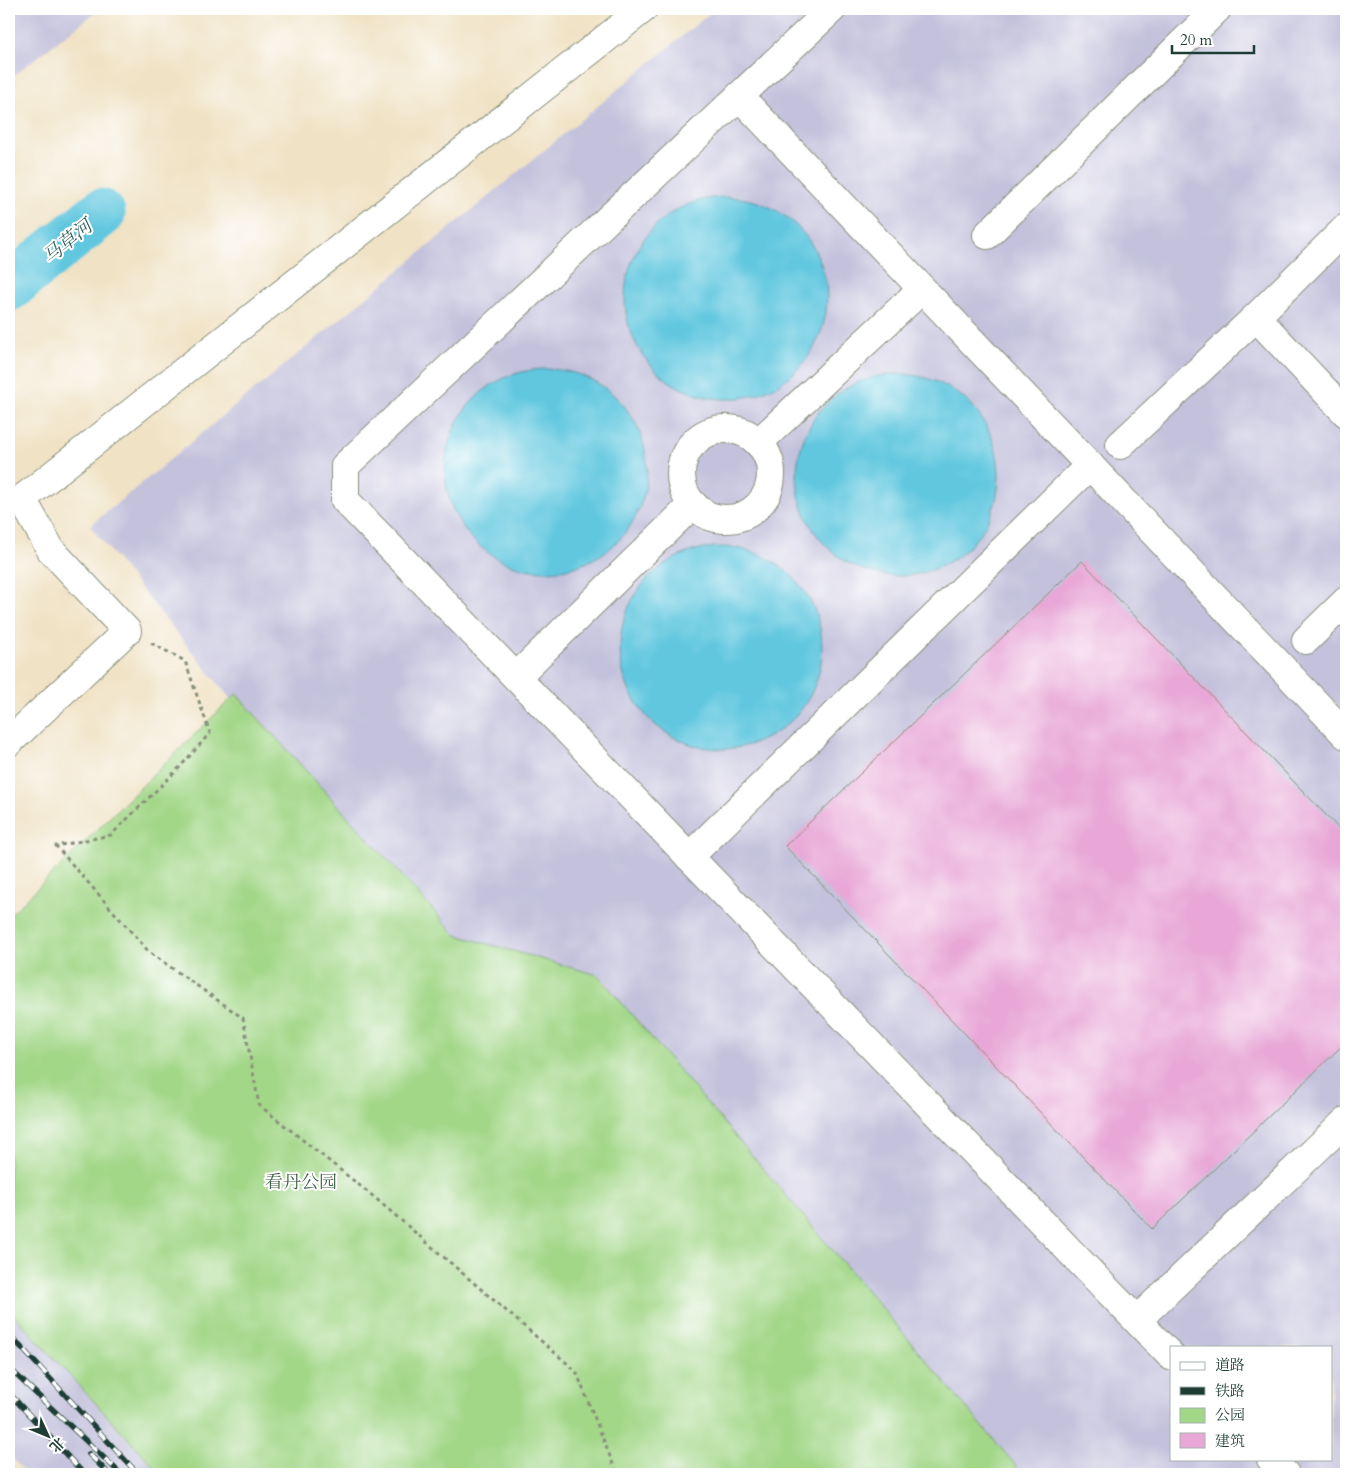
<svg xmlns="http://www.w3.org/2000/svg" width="1355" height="1483" font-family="Cardo,'Noto Serif SC',serif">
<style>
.industrial{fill:#c3c1db;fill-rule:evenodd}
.green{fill:#a3d788;stroke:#618a5e}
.water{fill:#61c7df;stroke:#40828a}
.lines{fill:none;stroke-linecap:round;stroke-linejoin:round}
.river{stroke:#61c7df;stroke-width:49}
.building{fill:#e8a7d7}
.minor-casing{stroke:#88907c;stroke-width:30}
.path{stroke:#88907c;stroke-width:3;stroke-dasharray:4 4;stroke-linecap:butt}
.minor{stroke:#fff;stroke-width:28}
.rail-casing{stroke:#1f3d34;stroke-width:5.5}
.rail{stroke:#fff;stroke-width:4;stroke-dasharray:11;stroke-linecap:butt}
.labels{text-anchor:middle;stroke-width:4;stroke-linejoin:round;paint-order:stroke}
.park-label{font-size:18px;fill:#406449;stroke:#fff}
.water-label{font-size:19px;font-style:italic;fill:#30605f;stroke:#fff}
</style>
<rect width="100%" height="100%" fill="#fff"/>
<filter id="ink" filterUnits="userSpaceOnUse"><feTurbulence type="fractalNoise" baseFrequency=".02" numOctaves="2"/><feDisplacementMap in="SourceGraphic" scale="10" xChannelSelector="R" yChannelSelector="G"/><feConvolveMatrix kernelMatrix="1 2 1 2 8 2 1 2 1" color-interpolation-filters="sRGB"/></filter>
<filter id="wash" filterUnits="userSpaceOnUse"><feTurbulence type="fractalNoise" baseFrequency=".0096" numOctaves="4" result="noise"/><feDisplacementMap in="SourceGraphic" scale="20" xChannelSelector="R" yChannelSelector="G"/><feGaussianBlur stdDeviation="1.12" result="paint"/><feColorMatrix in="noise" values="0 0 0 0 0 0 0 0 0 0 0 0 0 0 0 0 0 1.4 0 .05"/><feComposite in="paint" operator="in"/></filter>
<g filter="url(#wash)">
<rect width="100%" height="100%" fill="#f0e2c4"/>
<g class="industrial">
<path d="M 9,9 L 100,9 L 9,79 Z"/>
<path d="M 715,9 L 1346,9 L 1346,1474 L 927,1474 L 542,1082 L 90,526 ZM 1171,1347 L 1331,1347 L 1331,1459 L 1171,1459 Z"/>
<path d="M 9,1310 L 160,1474 L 27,1474 L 9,1455 Z"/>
</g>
<path class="green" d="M 236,694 L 456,935 L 598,975 L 1023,1474 L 161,1474 L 9,1310 L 9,916 Z"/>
<g class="water">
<circle cx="726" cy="298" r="101"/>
<circle cx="546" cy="470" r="101"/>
<circle cx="898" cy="475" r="101"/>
<circle cx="721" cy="648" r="101"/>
</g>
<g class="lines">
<path class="river" d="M 9,287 L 101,213"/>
</g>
<g id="blocks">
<path class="building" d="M 1082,561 L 1346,836 L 1346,1042 L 1152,1229 L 785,846 Z"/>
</g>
</g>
<g filter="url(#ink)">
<use href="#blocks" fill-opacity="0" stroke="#88907c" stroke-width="1"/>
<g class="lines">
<defs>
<g id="minor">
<path d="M 832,9 L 345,466 L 345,500 L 1171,1356"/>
<path d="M 739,96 L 1346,735"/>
<path d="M 987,235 L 1217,9"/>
<path d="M 1256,317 L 1346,413"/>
<circle cx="726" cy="474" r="45"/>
<path d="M 758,443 L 922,289"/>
<path d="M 1120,445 L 1256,317 L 1346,228"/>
<path d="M 1306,640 L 1346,601"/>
<path d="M 516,677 L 693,504"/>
<path d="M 9,742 L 127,631 L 51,550 L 22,499 L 643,9"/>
<path d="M 689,857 L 1090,465"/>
<path d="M 1137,1320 L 1346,1121"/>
<path d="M 1271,1459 L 1285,1474"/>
</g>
</defs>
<use href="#minor" class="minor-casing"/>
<path class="path" d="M 151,643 L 185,661 L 210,733 L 179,768 L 111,835 L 56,846 L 149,952 L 243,1018 L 259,1105 L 374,1197 L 576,1371 L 617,1474"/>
<use href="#minor" class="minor"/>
<defs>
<g id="rail">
<path d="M 9,1334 L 138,1474"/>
<path d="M 9,1368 L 121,1474"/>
<path d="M 9,1393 L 84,1474"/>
<path d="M 89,1454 L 109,1474"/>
</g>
</defs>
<use href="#rail" class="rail-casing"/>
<use href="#rail" class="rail"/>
</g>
</g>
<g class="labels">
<g class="park-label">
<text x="301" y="1188">看丹公园</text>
</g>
<g class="water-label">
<text transform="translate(67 241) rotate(-39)" y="7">马草河</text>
</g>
</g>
<rect width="1355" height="1483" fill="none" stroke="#fff" stroke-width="30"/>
<rect x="1170" y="1346" width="162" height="115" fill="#ffffff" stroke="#a5b1ae"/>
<rect x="1180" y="1362" width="25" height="8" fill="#ffffff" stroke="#a5b1ae"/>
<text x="1215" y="1370" font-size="15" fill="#1f3d34">道路</text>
<rect x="1180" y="1387" width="25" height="8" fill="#1f3d34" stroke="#a5b1ae"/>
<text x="1215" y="1396" font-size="15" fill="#1f3d34">铁路</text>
<rect x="1180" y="1408" width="25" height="15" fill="#a3d788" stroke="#a5b1ae"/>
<text x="1215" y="1420" font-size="15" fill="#1f3d34">公园</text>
<rect x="1180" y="1433" width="25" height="15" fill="#e8a7d7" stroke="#a5b1ae"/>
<text x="1215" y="1446" font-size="15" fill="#1f3d34">建筑</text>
<g transform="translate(48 1436) rotate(134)" stroke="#ffffff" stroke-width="4" paint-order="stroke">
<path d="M0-4L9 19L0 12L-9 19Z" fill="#1f3d34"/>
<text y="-8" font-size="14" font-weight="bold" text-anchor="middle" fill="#1f3d34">北</text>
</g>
<path d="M1172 45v8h82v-8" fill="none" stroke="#1f3d34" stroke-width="2.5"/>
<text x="1180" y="45" font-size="15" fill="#1f3d34" stroke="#ffffff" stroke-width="4" paint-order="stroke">20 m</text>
</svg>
